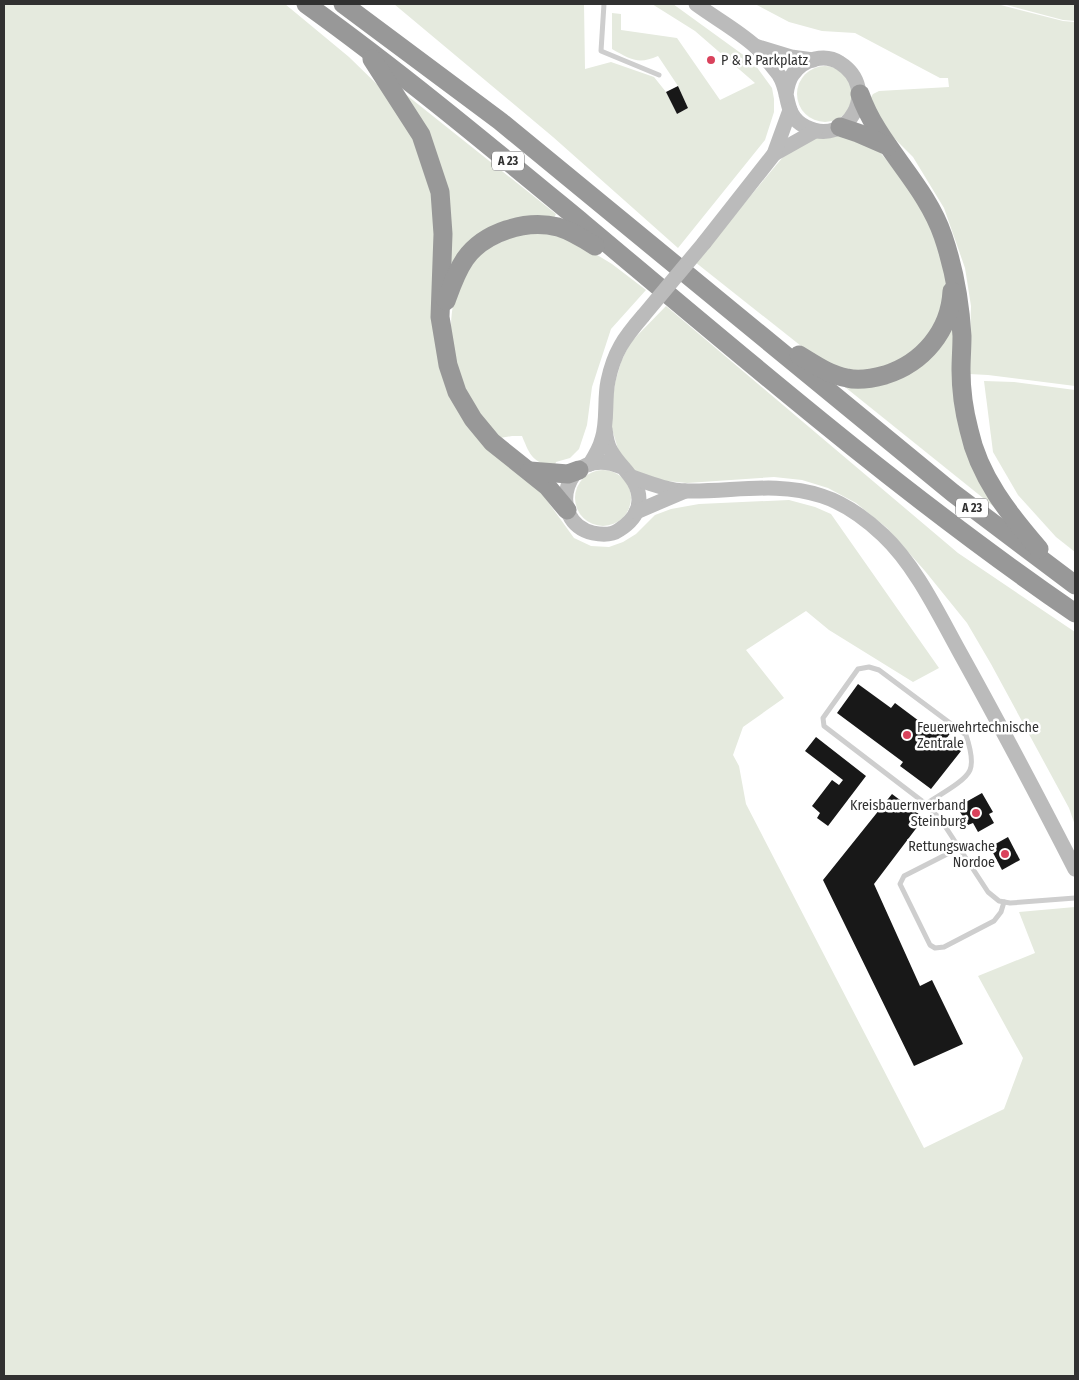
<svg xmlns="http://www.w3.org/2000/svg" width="1079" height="1380" font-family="'Fira Sans Condensed',sans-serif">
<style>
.green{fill:#e5eade}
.building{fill:#181818}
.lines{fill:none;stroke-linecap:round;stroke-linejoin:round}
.service{stroke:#cecece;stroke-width:5}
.secondary{stroke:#bbb;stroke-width:15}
.motorway{stroke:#989898;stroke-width:19}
.secondary-bridge{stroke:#bbb;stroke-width:15}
.poi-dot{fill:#d9425c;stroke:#fff;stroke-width:2}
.labels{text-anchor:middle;stroke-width:5;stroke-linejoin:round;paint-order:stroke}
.shield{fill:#fff;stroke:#6f6f6f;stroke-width:1}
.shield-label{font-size:12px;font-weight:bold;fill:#313131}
.poi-label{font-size:14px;fill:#313131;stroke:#fff;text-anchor:start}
</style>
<rect width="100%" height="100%" fill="#fff"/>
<g class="green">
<path d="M 4,4 L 285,4 L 349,57 L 388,95 L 416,138 L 434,199 L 441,370 L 538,488 L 574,538 L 591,546 L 609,547 L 623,542 L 636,534 L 655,515 L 671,509 L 699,504 L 789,500 L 815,507 L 831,514 L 939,668 L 913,682 L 829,630 L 806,611 L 746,650 L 784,698 L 743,727 L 733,755 L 739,766 L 746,804 L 924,1148 L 1004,1109 L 1023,1058 L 978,976 L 1035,953 L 1019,912 L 1075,907 L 1075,1376 L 4,1376 Z"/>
<path d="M 394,4 L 584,4 L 585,69 L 611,62 L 654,77 L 666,92 L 677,114 L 688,108 L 678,86 L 658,56 C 638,65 630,59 612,49 L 612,13 L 621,14 L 621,30 L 677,38 L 720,100 L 755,83 L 695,31 L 652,4 L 673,4 L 753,62 L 772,88 L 774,99 L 774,112 L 765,140 L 678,248 L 553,137 Z"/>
<path d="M 755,4 L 997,4 L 1063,21 L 1075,22 L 1075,386 L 988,375 L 969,374 L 971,306 L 965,268 L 944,208 L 913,157 L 884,128 L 870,99 L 873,94 L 879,91 L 949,87 L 948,78 L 940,78 L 855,33 L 822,31 L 789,22 Z"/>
<path d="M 1003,4 L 1075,4 L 1075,21 L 1063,20 Z"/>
<circle cx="825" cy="94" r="28"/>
<path d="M 404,93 L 556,214 L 553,220 L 527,220 L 449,276 L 448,234 Z"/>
<path d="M 839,133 L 879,151 L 908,186 L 932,228 L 947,278 L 944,302 L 927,344 L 895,365 L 852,374 L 825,365 L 695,262 L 783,157 L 812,137 Z"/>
<path d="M 546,232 L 579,244 L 612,264 L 646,290 L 611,329 L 592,387 L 587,425 L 579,449 L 570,458 L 556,462 L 554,468 C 532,460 531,458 522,436 L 512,436 L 500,438 C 481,416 461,392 455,363 C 446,326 451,274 484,250 C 489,247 496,244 502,242 C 507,239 513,235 519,234 C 528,232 537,233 546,232 Z"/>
<path d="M 666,306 L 958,553 L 1075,632 L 1075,825 L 1069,808 L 991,664 L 967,623 L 925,571 L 887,528 L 856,503 L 828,488 L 802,480 L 774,477 L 687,483 L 657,480 L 637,473 L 621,459 L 612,429 L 612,404 L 615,383 L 621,362 L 630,343 Z"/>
<path d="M 954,312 L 956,368 L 998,510 L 840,383 L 900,378 Z"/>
<path d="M 984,381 L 1014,382 L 1075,390 L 1075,552 L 1056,537 L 1018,495 L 993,452 Z"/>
<circle cx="603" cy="498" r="28"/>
</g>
<g class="building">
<path d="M 678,86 L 688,108 L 677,114 L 666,92 Z"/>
<path d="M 858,684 L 891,708 L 895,703 L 931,730 L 936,723 L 942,722 L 944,723 L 946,722 L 954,728 L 946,739 L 961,751 L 931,789 L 900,766 L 903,762 L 837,713 Z"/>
<path d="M 816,737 L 866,776 L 828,826 L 817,818 L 820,813 L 812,806 L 832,780 L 839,785 L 843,780 L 805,751 Z"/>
<path d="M 982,793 L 993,812 L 989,814 L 994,823 L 978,832 L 973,823 L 968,825 L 957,807 Z"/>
<path d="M 892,794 L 924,818 L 874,884 L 920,986 L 932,980 L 963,1044 L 914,1066 L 823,880 Z"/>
<path d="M 1008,837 L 1020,860 L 1002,870 L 990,847 Z"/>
</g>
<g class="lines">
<g class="service">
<path d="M 604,4 L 601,51 L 659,75"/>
<path d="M 926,804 C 937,796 965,782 970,770 C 974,760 969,744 966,735 L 879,670 L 869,667 L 858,669 L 823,718 L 824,726 L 926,804 L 941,820 L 988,892 L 999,901 L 1010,903 L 1075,898"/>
<path d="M 959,848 L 904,876 L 900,884 L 930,945 L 935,948 L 944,947 L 994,921 L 1001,912 L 1004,902"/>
</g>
<g class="secondary">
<path d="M 696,4 C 715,18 737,30 755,46 C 763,54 772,66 779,75 C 791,93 782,115 806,127 C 848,148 881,89 840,63 C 825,53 803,59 793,74 C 788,80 787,88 786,95"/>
<path d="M 755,46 L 791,57 L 813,60"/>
<path d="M 774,154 L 815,131"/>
<path d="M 704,243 L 774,154 L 790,110"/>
<path d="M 605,429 C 606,437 607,445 611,451 C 620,468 639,478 639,500 C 639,513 630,523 619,530 C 612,535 602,535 593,533 C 545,522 564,442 622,467"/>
<path d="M 590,464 C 595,456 600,448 602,439 C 608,421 604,400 608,381 C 614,352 624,338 643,316"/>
<path d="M 632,477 C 649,483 669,491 687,491 C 733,492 777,481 822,496 C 844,503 866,519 883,535 C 915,565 938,613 959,651 C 999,723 1037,795 1075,869"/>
<path d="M 636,512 L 685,491"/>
</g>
<g class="motorway">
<path d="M 306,4 C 402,73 493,149 584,224 C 744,358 903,495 1075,613"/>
<path d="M 343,4 L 500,121 L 953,493 L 1075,585"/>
<path d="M 372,59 L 421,135 L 440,192 L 443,234 L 440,317 L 448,365 L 457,392 L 473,419 L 492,442 L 547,486 L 567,510"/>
<path d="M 860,94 C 878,146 925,183 943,236 C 954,268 960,303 962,336 C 962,348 961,359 961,370 C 961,390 964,411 969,430 C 979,477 1009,514 1039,549"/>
<path d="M 840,127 L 858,133 L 888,146"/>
<path d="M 446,301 C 451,287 456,272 465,259 C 484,232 526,219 558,227 C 571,231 584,239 595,246"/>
<path d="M 799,355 C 814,364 829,375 847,378 C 859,381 874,378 885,375 C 923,363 950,331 952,291"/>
<path d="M 530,471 L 568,474 L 579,470"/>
</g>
<path class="secondary-bridge" d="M 643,316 L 704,243"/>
</g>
<g class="poi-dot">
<circle cx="711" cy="60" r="5"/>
<circle cx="907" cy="735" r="5"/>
<circle cx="976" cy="813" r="5"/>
<circle cx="1005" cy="854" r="5"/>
</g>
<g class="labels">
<g class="shield">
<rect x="492" y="151.5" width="32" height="19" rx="4"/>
<rect x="956" y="498.5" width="32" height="19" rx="4"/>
</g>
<g class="shield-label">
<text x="508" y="165">A 23</text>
<text x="972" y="512">A 23</text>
</g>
<g class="poi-label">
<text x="721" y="65">P &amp; R Parkplatz</text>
<text x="917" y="732">Feuerwehrtechnische<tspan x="917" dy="16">Zentrale</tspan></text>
<text x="966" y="810" text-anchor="end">Kreisbauernverband<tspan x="966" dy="16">Steinburg</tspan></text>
<text x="995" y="851" text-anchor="end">Rettungswache<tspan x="995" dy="16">Nordoe</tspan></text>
</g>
</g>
<rect width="1079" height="1380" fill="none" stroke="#313131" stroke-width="10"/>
</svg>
